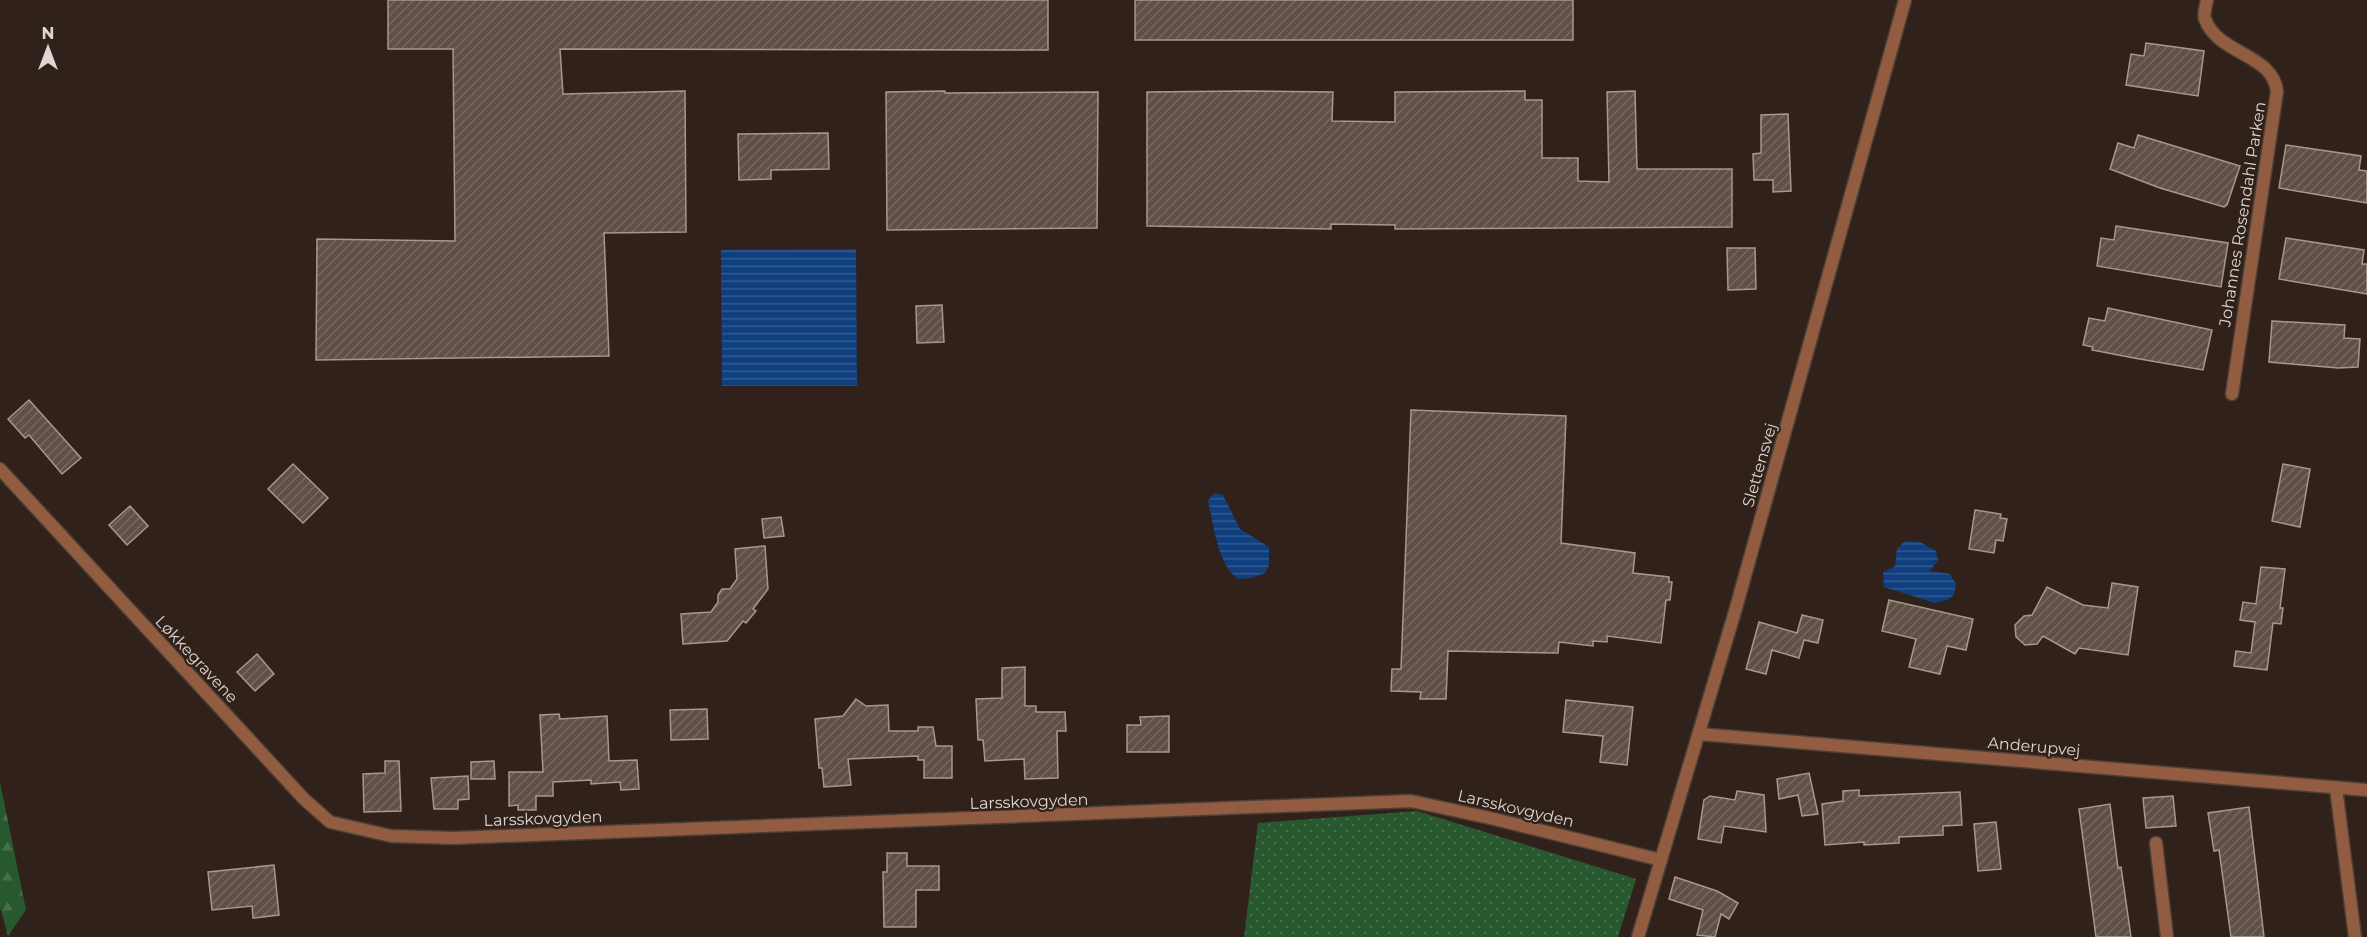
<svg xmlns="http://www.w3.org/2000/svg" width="2367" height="937" font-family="Montserrat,sans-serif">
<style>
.grass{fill:url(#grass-dots)}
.forest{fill:url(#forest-firs)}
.water{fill:url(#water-rules)}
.building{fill:url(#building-hatch);stroke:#a8978d;stroke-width:1.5}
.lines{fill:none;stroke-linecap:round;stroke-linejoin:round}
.minor-casing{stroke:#4c3f37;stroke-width:15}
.tertiary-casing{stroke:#4c3f37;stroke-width:15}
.minor{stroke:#915c3f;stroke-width:12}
.tertiary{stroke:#915c3f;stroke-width:12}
.labels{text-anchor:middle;stroke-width:4.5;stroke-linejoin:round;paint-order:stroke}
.street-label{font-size:16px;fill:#dfd6d1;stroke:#30221a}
</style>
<defs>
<pattern id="grass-dots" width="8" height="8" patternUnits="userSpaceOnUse" patternTransform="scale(1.5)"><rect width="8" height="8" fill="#27582e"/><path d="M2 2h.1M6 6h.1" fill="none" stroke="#466f4b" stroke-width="1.8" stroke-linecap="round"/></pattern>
<pattern id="forest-firs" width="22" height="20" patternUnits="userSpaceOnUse" patternTransform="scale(1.5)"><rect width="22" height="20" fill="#27582e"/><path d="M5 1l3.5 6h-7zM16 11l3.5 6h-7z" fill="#466f4b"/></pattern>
<pattern id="water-rules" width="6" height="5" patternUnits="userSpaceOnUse" patternTransform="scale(1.5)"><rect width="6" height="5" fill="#103f80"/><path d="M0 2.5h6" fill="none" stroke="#325a91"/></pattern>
<pattern id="building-hatch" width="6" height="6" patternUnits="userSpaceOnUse" patternTransform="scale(1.5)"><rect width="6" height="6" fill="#5f5046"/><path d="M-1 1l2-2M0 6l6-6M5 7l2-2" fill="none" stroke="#766860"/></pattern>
</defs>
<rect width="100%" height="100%" fill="#30221a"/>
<path class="grass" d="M 1417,811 L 1636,879 L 1618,937 L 1244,937 L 1258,823 Z"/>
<path class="forest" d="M 0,782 L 26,910 L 8,936 L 0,907 Z"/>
<g class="water">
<path d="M 856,249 L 857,386 L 722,386 L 721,250 Z"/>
<path d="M 1214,493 L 1223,495 L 1240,529 L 1269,547 L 1269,565 L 1265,573 L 1251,578 L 1238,579 C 1217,563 1214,526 1208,501 Z"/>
<path d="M 1905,541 L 1920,542 L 1936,551 L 1938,560 L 1930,571 L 1950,574 L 1956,584 L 1954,595 L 1947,600 L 1935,603 L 1884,587 L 1883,572 L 1895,566 L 1897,549 Z"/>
</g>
<g class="building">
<path d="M 388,0 L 1048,0 L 1048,50 L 560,49 L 563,94 L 685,91 L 686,232 L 604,233 L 609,356 L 316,360 L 317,239 L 455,241 L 453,49 L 388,49 Z"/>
<rect x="1135" y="0" width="438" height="40"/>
<path d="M 2146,43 L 2204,51 L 2198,96 L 2126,85 L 2131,54 L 2144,56 Z"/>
<path d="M 945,91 L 945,93 L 1098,92 L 1097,228 L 887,230 L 886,92 Z"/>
<path d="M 1245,91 L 1333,92 L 1332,121 L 1395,122 L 1395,92 L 1525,91 L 1525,100 L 1542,100 L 1542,158 L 1578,158 L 1578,181 L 1609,182 L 1607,92 L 1635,91 L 1637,169 L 1732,169 L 1732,227 L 1395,229 L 1395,225 L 1331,224 L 1331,229 L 1147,226 L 1147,92 Z"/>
<path d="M 1788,114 L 1791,191 L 1773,192 L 1773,180 L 1754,180 L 1753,154 L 1761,153 L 1761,115 Z"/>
<path d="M 828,133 L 829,169 L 771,170 L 771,179 L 739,180 L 738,134 Z"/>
<path d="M 2138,135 L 2240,166 L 2227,205 L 2224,207 L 2160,188 L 2110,169 L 2118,143 L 2134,148 Z"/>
<path d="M 2286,145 L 2361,156 L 2359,170 L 2367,171 L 2367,203 L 2279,188 Z"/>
<path d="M 2116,226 L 2228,243 L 2221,287 L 2097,266 L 2101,238 L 2114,240 Z"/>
<path d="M 2286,238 L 2364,250 L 2362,264 L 2367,264 L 2367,294 L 2279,279 Z"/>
<path d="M 1727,248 L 1755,248 L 1756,289 L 1728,290 Z"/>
<path d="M 942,305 L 944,342 L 917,343 L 916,306 Z"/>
<path d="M 2108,308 L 2212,330 L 2203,370 L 2134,358 L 2092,350 L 2093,347 L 2083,345 L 2089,318 L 2105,321 Z"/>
<path d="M 2272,321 L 2345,325 L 2344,338 L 2360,339 L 2358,367 L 2338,368 L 2269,362 Z"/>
<path d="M 29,400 L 81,458 L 62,474 L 29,435 L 25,438 L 8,419 Z"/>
<path d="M 1411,410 L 1566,416 L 1561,543 L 1635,553 L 1633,573 L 1669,577 L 1669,582 L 1672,582 L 1670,600 L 1666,600 L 1661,643 L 1607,636 L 1607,642 L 1593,641 L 1593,646 L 1559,642 L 1558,653 L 1448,651 L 1446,699 L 1420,699 L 1421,692 L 1391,691 L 1392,669 L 1401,669 Z"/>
<path d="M 293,464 L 328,498 L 303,523 L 268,489 Z"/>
<path d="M 2283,464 L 2310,469 L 2300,527 L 2272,521 Z"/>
<path d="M 130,506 L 148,526 L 127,545 L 109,525 Z"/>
<path d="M 1975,510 L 2001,514 L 2000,518 L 2007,519 L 2003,541 L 1996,540 L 1994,553 L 1969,549 Z"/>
<path d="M 781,517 L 784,536 L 764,538 L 762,519 Z"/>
<path d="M 765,546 L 768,589 L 753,609 L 756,611 L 746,623 L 743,621 L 727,641 L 683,644 L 681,614 L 711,612 L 718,602 L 718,595 L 722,589 L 730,589 L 737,579 L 735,549 Z"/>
<path d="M 2261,567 L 2285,569 L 2280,608 L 2283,608 L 2281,624 L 2273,623 L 2267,670 L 2234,666 L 2236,651 L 2251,653 L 2255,622 L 2240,620 L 2243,602 L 2256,604 Z"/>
<path d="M 2112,583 L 2138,587 L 2128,655 L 2079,648 L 2075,654 L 2043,636 L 2037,644 L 2025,645 L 2016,637 L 2015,625 L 2024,616 L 2032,615 L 2047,587 L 2083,605 L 2108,608 Z"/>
<path d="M 1889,600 L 1973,619 L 1966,650 L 1947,646 L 1940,674 L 1909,667 L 1916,639 L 1882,631 Z"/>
<path d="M 1802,615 L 1823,620 L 1818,643 L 1804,640 L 1799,658 L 1772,650 L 1766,674 L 1746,669 L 1759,622 L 1797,633 Z"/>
<path d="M 257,654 L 274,674 L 255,691 L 237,672 Z"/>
<path d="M 1025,667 L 1025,706 L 1036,706 L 1036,712 L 1065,712 L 1066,731 L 1057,731 L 1058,778 L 1025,779 L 1024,759 L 985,761 L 983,740 L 978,740 L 976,699 L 1002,698 L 1002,668 Z"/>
<path d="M 856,699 L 866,706 L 888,705 L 889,731 L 918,731 L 918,727 L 933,727 L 936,746 L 952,746 L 952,778 L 924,778 L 924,760 L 918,760 L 918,756 L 848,759 L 851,785 L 824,787 L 822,768 L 819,768 L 815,719 L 843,716 Z"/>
<path d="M 1566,700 L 1633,707 L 1627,765 L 1600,762 L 1603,736 L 1563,732 Z"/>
<path d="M 707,709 L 708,739 L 671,740 L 670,710 Z"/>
<path d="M 559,714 L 560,719 L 607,716 L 609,761 L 637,760 L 639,789 L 621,790 L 620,782 L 591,784 L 591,780 L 553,782 L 553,796 L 536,796 L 536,810 L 518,810 L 518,805 L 509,806 L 509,772 L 543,772 L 540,715 Z"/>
<path d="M 1169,716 L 1169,752 L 1127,752 L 1127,725 L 1141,725 L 1140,717 Z"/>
<path d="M 385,761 L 399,761 L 401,811 L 364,812 L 363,774 L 385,773 Z"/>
<path d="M 494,761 L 495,779 L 471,779 L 471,762 Z"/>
<path d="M 1809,773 L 1818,814 L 1802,816 L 1798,795 L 1779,799 L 1777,779 Z"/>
<path d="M 468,776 L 469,799 L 458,800 L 458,809 L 434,809 L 431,778 Z"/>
<path d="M 1859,790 L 1859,796 L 1960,792 L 1962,825 L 1943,826 L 1943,835 L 1899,837 L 1899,843 L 1864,845 L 1864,842 L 1825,845 L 1822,804 L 1843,801 L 1843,791 Z"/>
<path d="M 1737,791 L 1764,795 L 1766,832 L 1724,826 L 1721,843 L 1698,839 L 1704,800 L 1710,796 L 1735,800 Z"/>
<path d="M 2173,796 L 2176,826 L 2146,828 L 2143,798 Z"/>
<path d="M 2110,804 L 2118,868 L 2121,867 L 2131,937 L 2096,937 L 2079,809 Z"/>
<path d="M 2249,807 L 2264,937 L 2231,937 L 2219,850 L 2214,851 L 2208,813 Z"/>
<path d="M 1996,822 L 2001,869 L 1978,871 L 1974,824 Z"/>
<path d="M 887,853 L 907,853 L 907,866 L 939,866 L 939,890 L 916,890 L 916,927 L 884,927 L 883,872 L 887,872 Z"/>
<path d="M 274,865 L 279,915 L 253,918 L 252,906 L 212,910 L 208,872 Z"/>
<path d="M 1675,877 L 1717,891 L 1738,903 L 1729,919 L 1721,914 L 1715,937 L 1697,935 L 1703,910 L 1669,899 Z"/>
</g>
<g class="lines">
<defs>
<g id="minor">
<path d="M 2207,0 C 2206,6 2203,14 2205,19 C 2218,55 2272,53 2277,91 L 2232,394"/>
<path d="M 0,469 L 304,799 L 330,822 L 391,836 L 453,838 L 1411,801 L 1490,818 L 1661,860"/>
<path d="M 2336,788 L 2355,937"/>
<path d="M 2156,843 L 2167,937"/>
</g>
<g id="tertiary">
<path d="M 1699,734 L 2367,790"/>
<path d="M 1638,937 L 1736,608 L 1905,0"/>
</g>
</defs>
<use href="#minor" class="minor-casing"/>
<use href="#tertiary" class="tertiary-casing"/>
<use href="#minor" class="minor"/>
<use href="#tertiary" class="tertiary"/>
</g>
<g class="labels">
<g class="street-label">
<text transform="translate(2242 214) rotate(-81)" y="6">Johannes Rosendahl Parken</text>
<text transform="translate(1759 465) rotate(-74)" y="6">Slettensvej</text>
<text transform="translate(197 659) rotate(47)" y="6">Løkkegravene</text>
<text transform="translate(2034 746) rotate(5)" y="6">Anderupvej</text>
<text transform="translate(1029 801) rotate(-2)" y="6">Larsskovgyden</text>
<text transform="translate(1516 808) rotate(13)" y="6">Larsskovgyden</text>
<text transform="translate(543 818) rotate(-2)" y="6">Larsskovgyden</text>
</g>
</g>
<g transform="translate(48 48)" stroke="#30221a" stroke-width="4.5" paint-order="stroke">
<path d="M0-4.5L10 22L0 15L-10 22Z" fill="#dfd6d1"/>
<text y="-9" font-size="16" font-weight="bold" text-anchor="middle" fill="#dfd6d1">N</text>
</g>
</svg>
